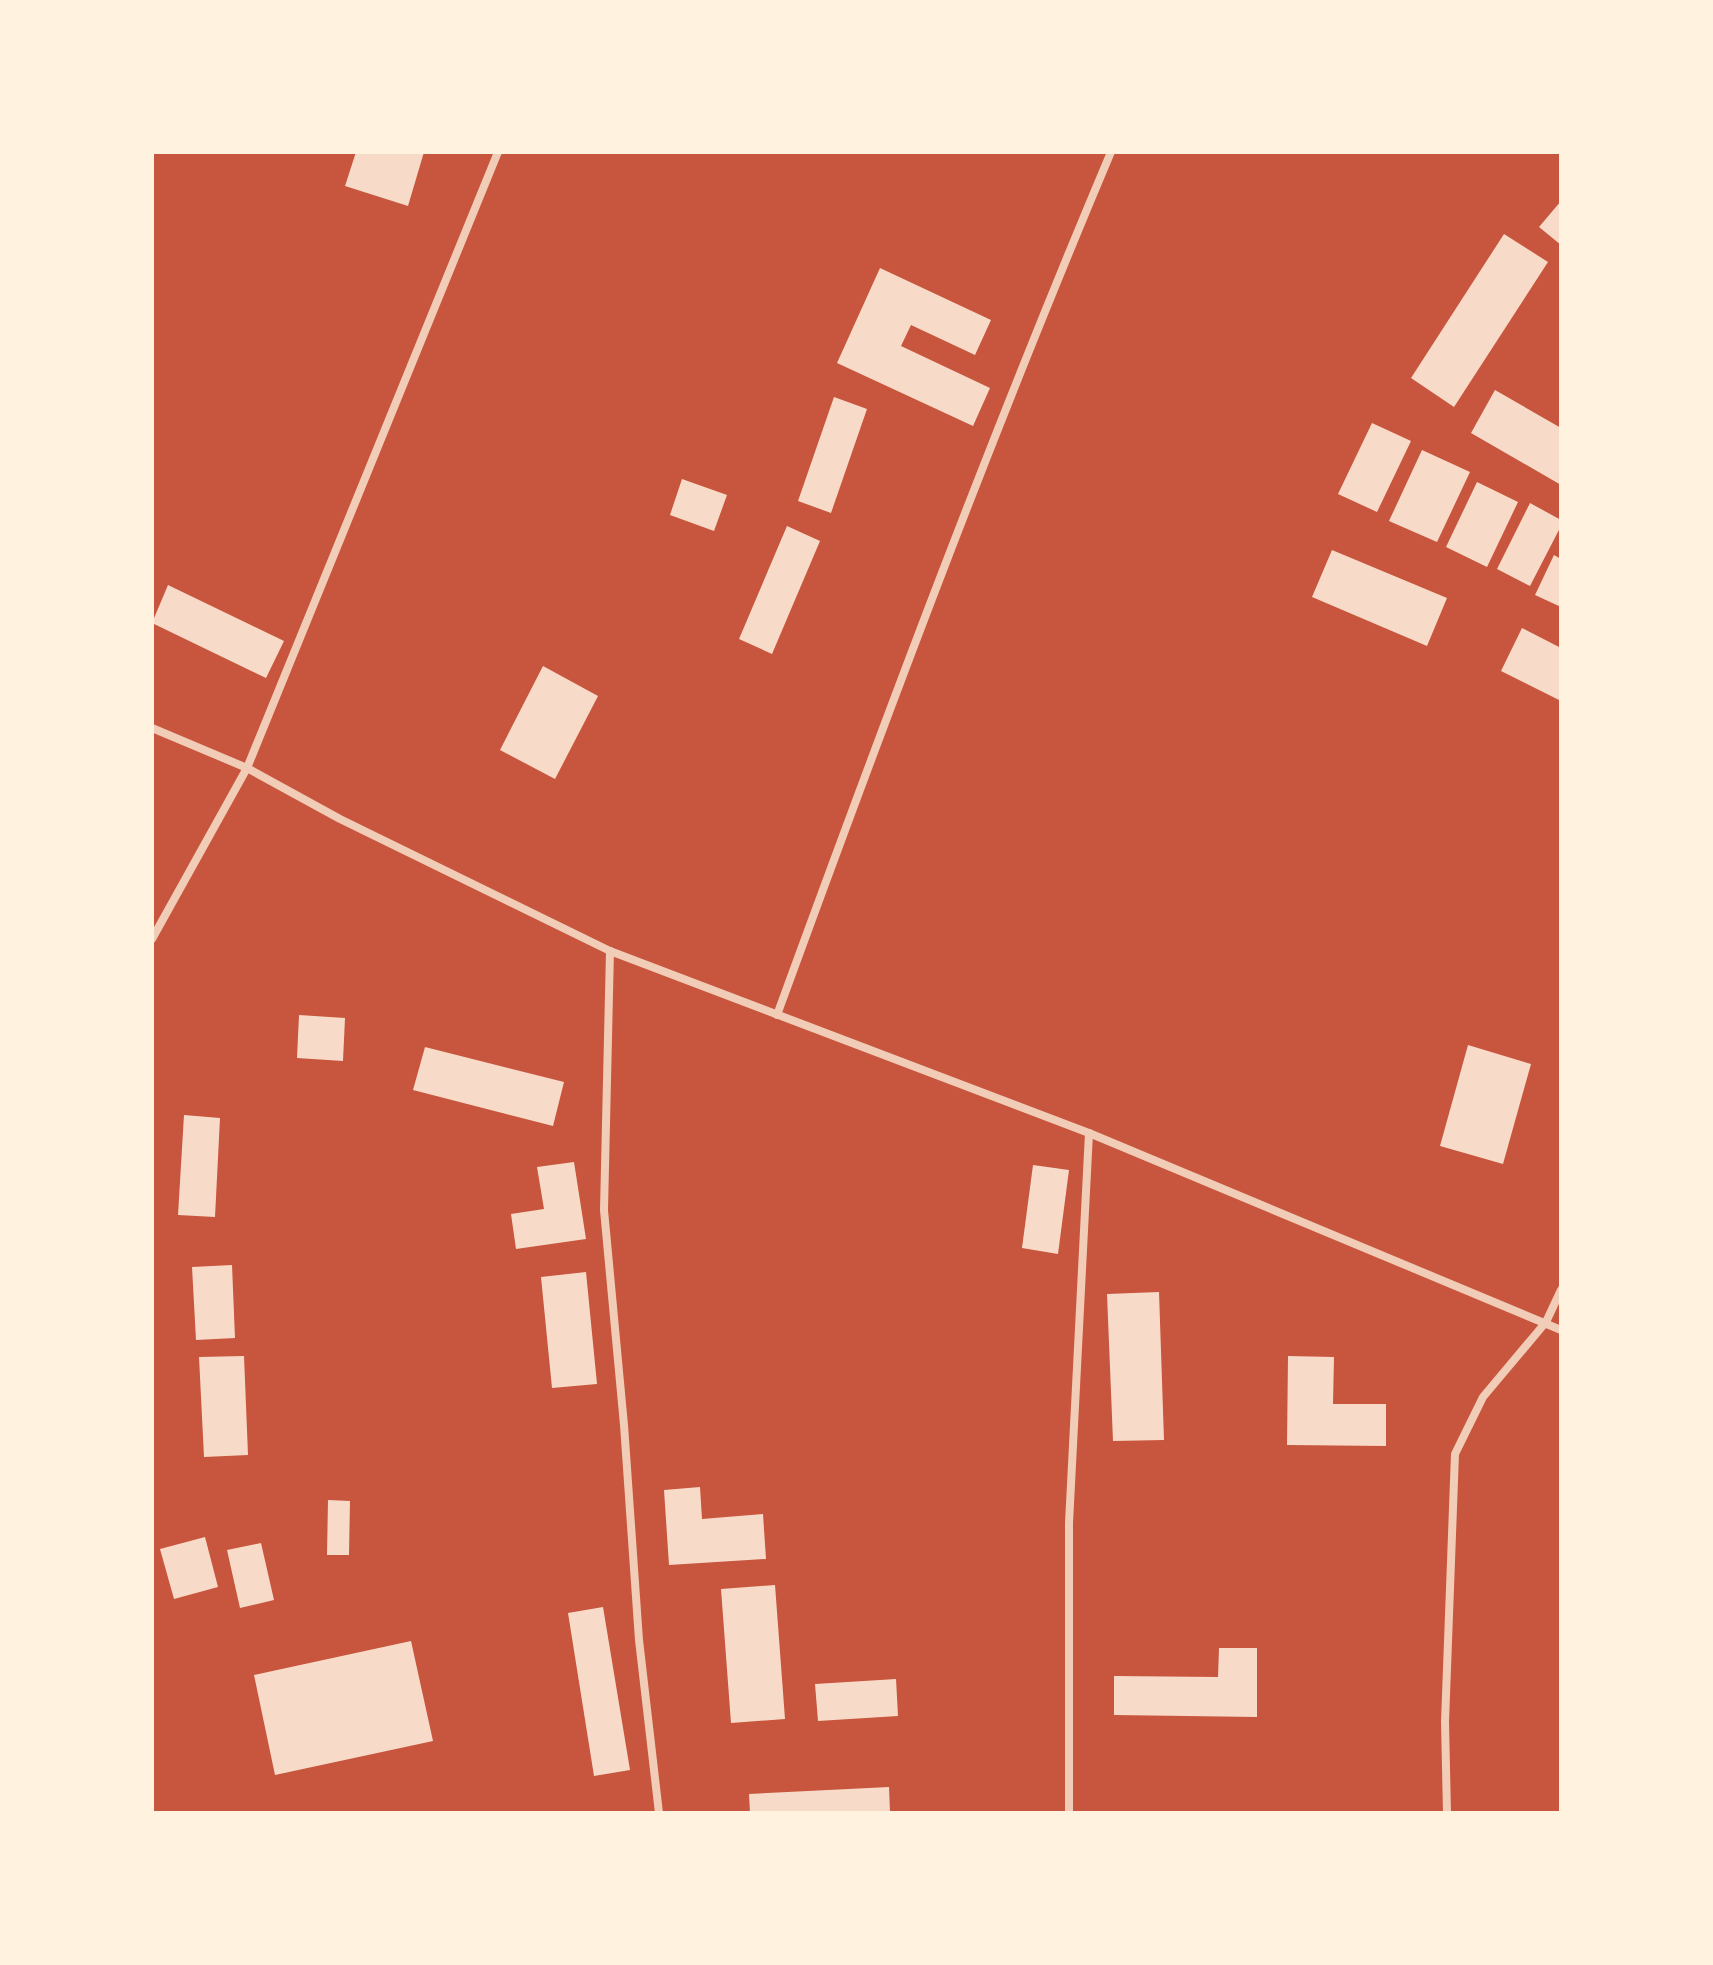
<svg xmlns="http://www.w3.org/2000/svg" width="1713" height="1965" font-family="'IBM Plex Sans',sans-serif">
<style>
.building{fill:#f7dbc8}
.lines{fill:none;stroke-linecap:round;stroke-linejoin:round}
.minor{stroke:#f1ccb7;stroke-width:8}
</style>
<rect width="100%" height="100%" fill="#c8553d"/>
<g class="building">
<path d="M 356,152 L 424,152 L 408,206 L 345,186 Z"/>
<path d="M 1561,201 L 1561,245 L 1539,227 Z"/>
<path d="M 1504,234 L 1548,262 L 1454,407 L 1411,378 Z"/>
<path d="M 880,268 L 991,320 L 975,355 L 911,325 L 901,346 L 990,388 L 973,426 L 837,363 Z"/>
<path d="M 1495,390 L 1561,428 L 1561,485 L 1471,433 Z"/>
<path d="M 834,397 L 867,409 L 831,513 L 798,501 Z"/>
<path d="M 1372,423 L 1411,441 L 1377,512 L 1338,494 Z"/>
<path d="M 1422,450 L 1470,472 L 1437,542 L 1389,521 Z"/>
<path d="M 682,479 L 727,495 L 714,531 L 670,515 Z"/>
<path d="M 1477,482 L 1518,502 L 1487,567 L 1446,547 Z"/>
<path d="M 1530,503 L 1561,520 L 1561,526 L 1530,586 L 1497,569 Z"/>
<path d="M 787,526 L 820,541 L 772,654 L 739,639 Z"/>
<path d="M 1332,550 L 1447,598 L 1427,646 L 1312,597 Z"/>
<path d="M 1554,555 L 1561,559 L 1561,607 L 1535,595 Z"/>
<path d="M 168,585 L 284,641 L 266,678 L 152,623 Z"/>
<path d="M 1522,628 L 1561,648 L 1561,701 L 1501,671 Z"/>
<path d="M 543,666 L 598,696 L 555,779 L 500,750 Z"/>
<path d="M 299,1015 L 345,1018 L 343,1061 L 297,1058 Z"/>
<path d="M 1468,1045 L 1531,1064 L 1503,1164 L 1440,1146 Z"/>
<path d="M 425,1047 L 564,1082 L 553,1126 L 413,1090 Z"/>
<path d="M 184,1115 L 220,1118 L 215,1217 L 178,1215 Z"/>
<path d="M 574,1162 L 586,1239 L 516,1249 L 511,1214 L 544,1209 L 537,1167 Z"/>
<path d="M 1033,1165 L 1069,1170 L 1058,1254 L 1022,1248 Z"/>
<path d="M 232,1265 L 235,1338 L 196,1340 L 192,1267 Z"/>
<path d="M 586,1272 L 597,1384 L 552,1388 L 541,1277 Z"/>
<path d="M 1159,1292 L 1164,1440 L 1113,1441 L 1107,1294 Z"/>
<path d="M 244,1356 L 248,1455 L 204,1457 L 199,1357 Z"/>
<path d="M 1288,1356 L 1334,1357 L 1333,1404 L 1386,1404 L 1386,1446 L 1287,1445 Z"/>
<path d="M 700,1487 L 702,1519 L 763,1514 L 766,1559 L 669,1565 L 664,1490 Z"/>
<path d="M 328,1500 L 350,1501 L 349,1555 L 327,1555 Z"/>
<path d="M 205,1537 L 218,1587 L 174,1599 L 160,1549 Z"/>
<path d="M 261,1543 L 274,1600 L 240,1608 L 227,1550 Z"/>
<path d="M 775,1585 L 785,1719 L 731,1723 L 721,1589 Z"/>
<path d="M 603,1607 L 630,1770 L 594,1776 L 568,1613 Z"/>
<path d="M 411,1641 L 433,1741 L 275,1775 L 254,1675 Z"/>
<path d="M 1219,1648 L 1257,1648 L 1257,1717 L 1114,1715 L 1114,1676 L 1218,1677 Z"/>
<path d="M 896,1679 L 898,1716 L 818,1721 L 815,1684 Z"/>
<path d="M 889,1787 L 890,1813 L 750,1813 L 749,1794 Z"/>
</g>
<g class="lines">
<g class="minor">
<path d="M 152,728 L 247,768 L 340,819 L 610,951 L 1089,1133 L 1561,1330"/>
<path d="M 152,939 L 247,768 L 498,152"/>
<path d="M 610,951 L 604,1210 L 624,1425 L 639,1640 L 659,1813"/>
<path d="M 777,1015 C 883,725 991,436 1111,152"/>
<path d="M 1069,1813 L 1069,1523 L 1089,1133"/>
<path d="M 1447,1813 L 1445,1722 L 1455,1454 L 1483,1397 L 1546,1322 L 1561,1290"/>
</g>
</g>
<rect width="1713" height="1965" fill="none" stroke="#fff3e0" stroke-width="308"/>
</svg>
